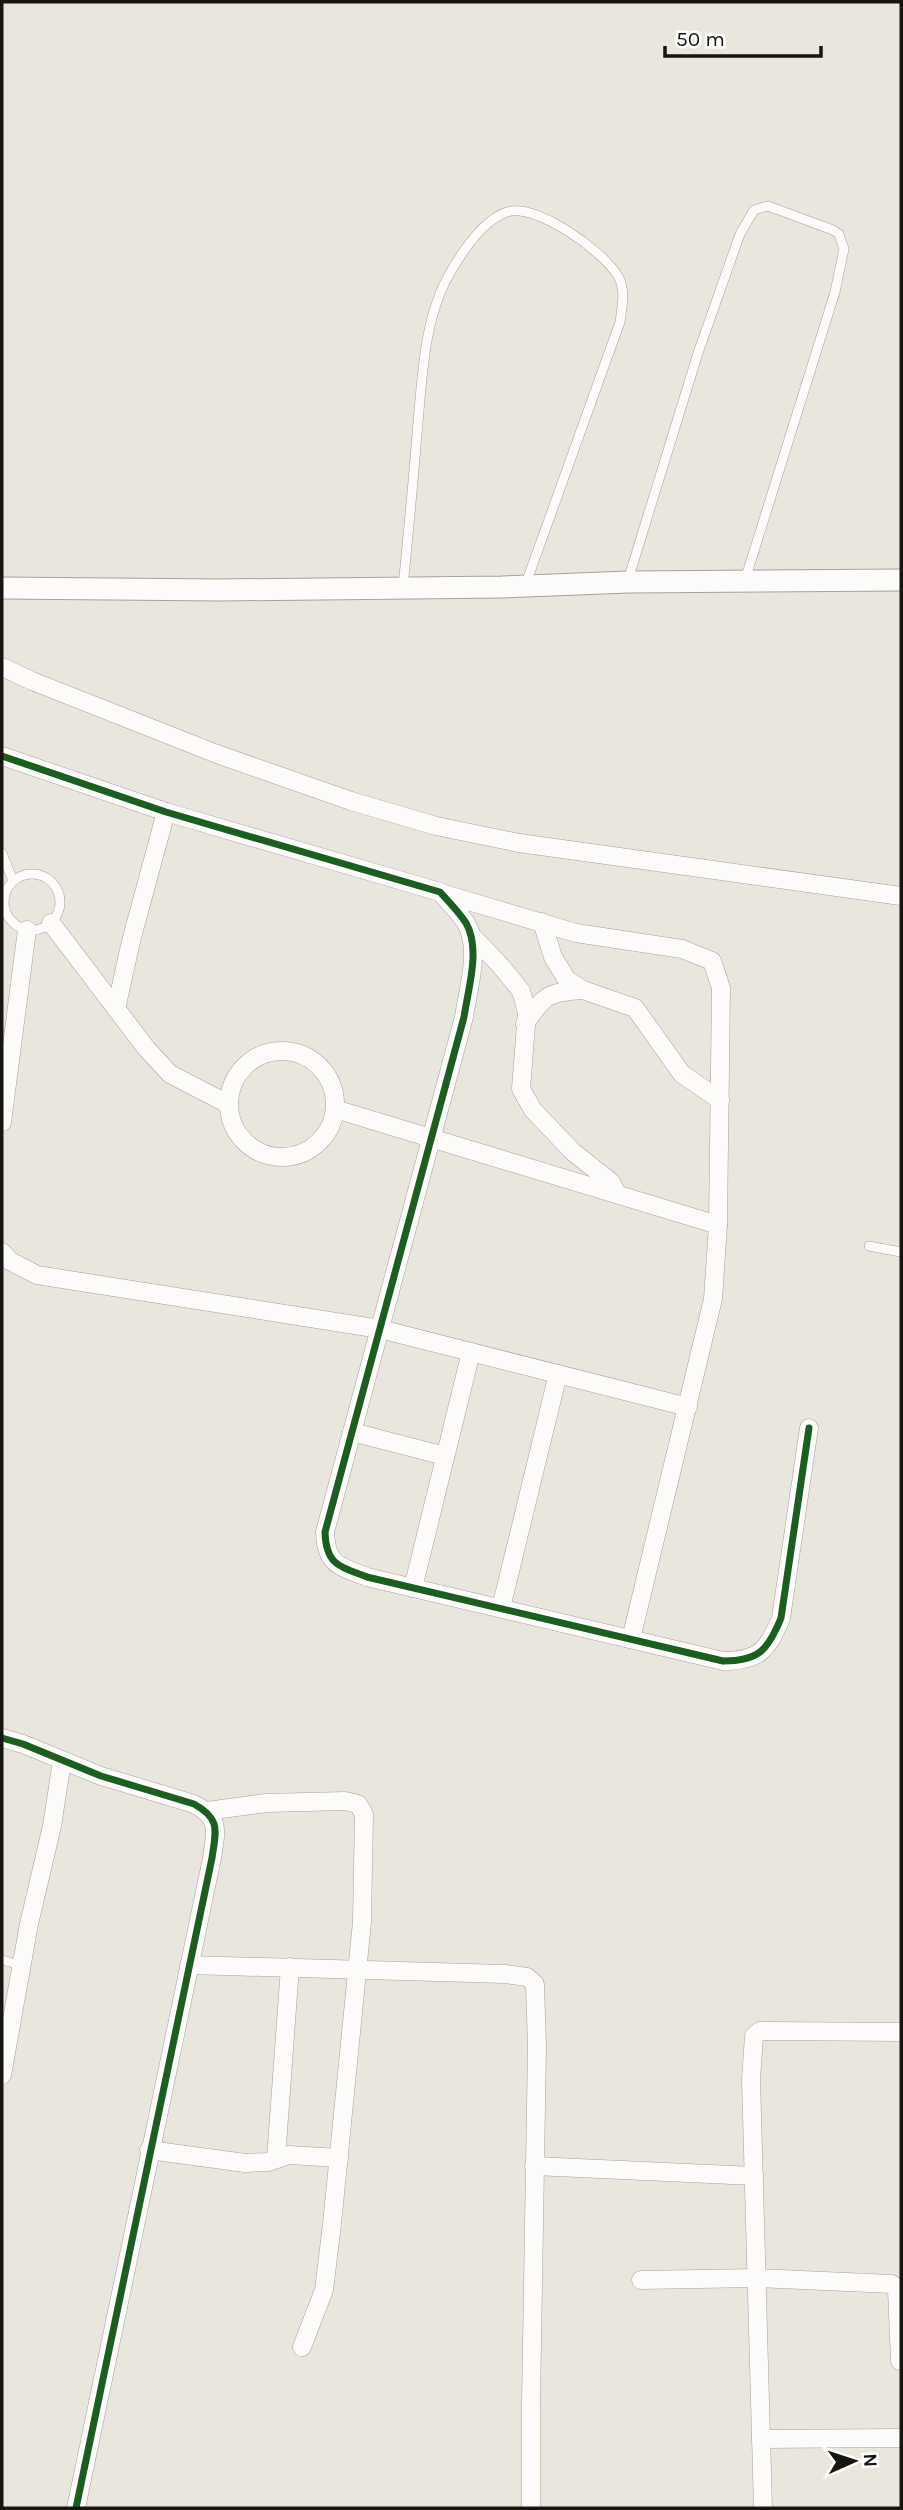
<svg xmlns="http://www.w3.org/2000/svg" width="903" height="2510" font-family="Karla,sans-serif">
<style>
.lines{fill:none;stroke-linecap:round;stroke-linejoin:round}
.service-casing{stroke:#a4a29c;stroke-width:10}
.minor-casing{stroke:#a4a29c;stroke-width:19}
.tertiary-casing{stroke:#a4a29c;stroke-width:23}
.service{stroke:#fcfbfa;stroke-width:9}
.minor{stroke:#fcfbfa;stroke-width:18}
.tertiary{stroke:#fcfbfa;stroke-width:21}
.cycleway-casing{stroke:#fff;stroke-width:11}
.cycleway{stroke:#1b5e20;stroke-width:7}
</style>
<rect width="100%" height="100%" fill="#e9e6de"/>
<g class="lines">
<defs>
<g id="service">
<path d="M 628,580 L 698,353 L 740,234 L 754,210 L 768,206 L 833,230 L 839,234 L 844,249 L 835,292 L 745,580"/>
<path d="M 403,587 C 408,536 413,485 417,434 C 422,382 423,319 450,273 C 462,252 483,220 507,212 C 537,203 603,251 618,276 C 626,290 622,307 620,322 L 525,586"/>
<path d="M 2,853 L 13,881"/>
<circle cx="32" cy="902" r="28"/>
<path d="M 869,1246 L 901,1252"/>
<path d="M 2,1960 L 21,1965"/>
</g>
<g id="minor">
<path d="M 2,667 L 32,681 L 217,754 L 351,801 L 436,826 L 519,843 L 901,896"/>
<path d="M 2,756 L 166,812 L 440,892 C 449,902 459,912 466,923 C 481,949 468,989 464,1017 L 325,1532 C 326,1565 339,1566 367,1577 L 723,1661 C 759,1661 768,1650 781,1618 L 809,1428"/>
<path d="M 441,893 L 576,933 L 682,949 L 712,961 L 721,988 L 718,1225 L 713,1299 L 631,1639"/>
<path d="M 542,922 L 553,957 L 567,980 L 583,990 L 635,1008 L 682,1074 L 720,1100"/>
<path d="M 51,923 L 146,1048 L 170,1074 L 228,1104"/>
<path d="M 471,935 L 500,965 L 521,991 L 527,1012 L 521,1089 L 533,1110 L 573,1152 L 611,1182 L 617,1194"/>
<path d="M 116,1009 L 131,941 L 166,812"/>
<path d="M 525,1024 C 544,995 548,992 583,990"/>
<circle cx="282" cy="1104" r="53"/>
<path d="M 335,1109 L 718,1225"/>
<path d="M 2,1122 L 27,930"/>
<path d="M 2,1252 L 10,1261 L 37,1275 L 380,1329 L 688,1407"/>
<path d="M 352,1432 L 445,1456"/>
<path d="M 413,1588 L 471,1352"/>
<path d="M 501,1608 L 558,1374"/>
<path d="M 2,1738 L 23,1744 L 101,1776 L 194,1804 C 221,1819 216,1830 212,1858 C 165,2074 123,2292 76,2508"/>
<path d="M 207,1811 L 266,1803 L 345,1801 L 358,1804 L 364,1814 L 362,1922 L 332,2224 L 324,2290 L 302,2347"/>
<path d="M 189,1965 L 505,1974 L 527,1977 L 535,1984 L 537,2047 L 531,2403 L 531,2508"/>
<path d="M 2,2075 L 29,1924 L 52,1826 L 62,1761"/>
<path d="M 149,2150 L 245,2163 L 268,2162 L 289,2155 L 339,2158"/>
<path d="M 276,2159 L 290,1967"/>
<path d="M 534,2166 L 754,2176"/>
<path d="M 641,2280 L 757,2278 L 892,2284 L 897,2290 L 900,2361"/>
<path d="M 761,2439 L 901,2438"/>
<path d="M 763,2508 L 751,2079 L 754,2036 L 760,2031 L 769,2031 L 901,2032"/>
</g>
<path id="tertiary" d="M 2,588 L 220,590 L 502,587 L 628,582 L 901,580"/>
</defs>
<use href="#service" class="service-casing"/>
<use href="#minor" class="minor-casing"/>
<use href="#tertiary" class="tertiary-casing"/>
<use href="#service" class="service"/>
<use href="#minor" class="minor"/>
<use href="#tertiary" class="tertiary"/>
<defs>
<g id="cycleway">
<path d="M 2,756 L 166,812 L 440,892 C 449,902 459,912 466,923 C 481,949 468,989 464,1017 L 325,1532 C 326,1565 339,1566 367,1577 L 723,1661 C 759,1661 768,1650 781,1618 L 809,1428"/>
<path d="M 2,1738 L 23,1744 L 101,1776 L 194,1804 C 221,1819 216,1830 212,1858 C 165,2074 123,2292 76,2508"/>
</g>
</defs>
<use href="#cycleway" class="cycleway-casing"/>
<use href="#cycleway" class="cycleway"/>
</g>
<rect width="903" height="2510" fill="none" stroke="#171510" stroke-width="7"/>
<g transform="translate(854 2461) rotate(87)" stroke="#ffffff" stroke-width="5" paint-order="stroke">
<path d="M0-5L12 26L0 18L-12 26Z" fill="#171510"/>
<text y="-10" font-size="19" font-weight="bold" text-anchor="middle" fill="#171510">N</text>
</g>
<path d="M665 46v10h156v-10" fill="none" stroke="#171510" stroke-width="3.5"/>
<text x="676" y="46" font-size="21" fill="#171510" stroke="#ffffff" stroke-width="5" paint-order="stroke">50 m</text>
</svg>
